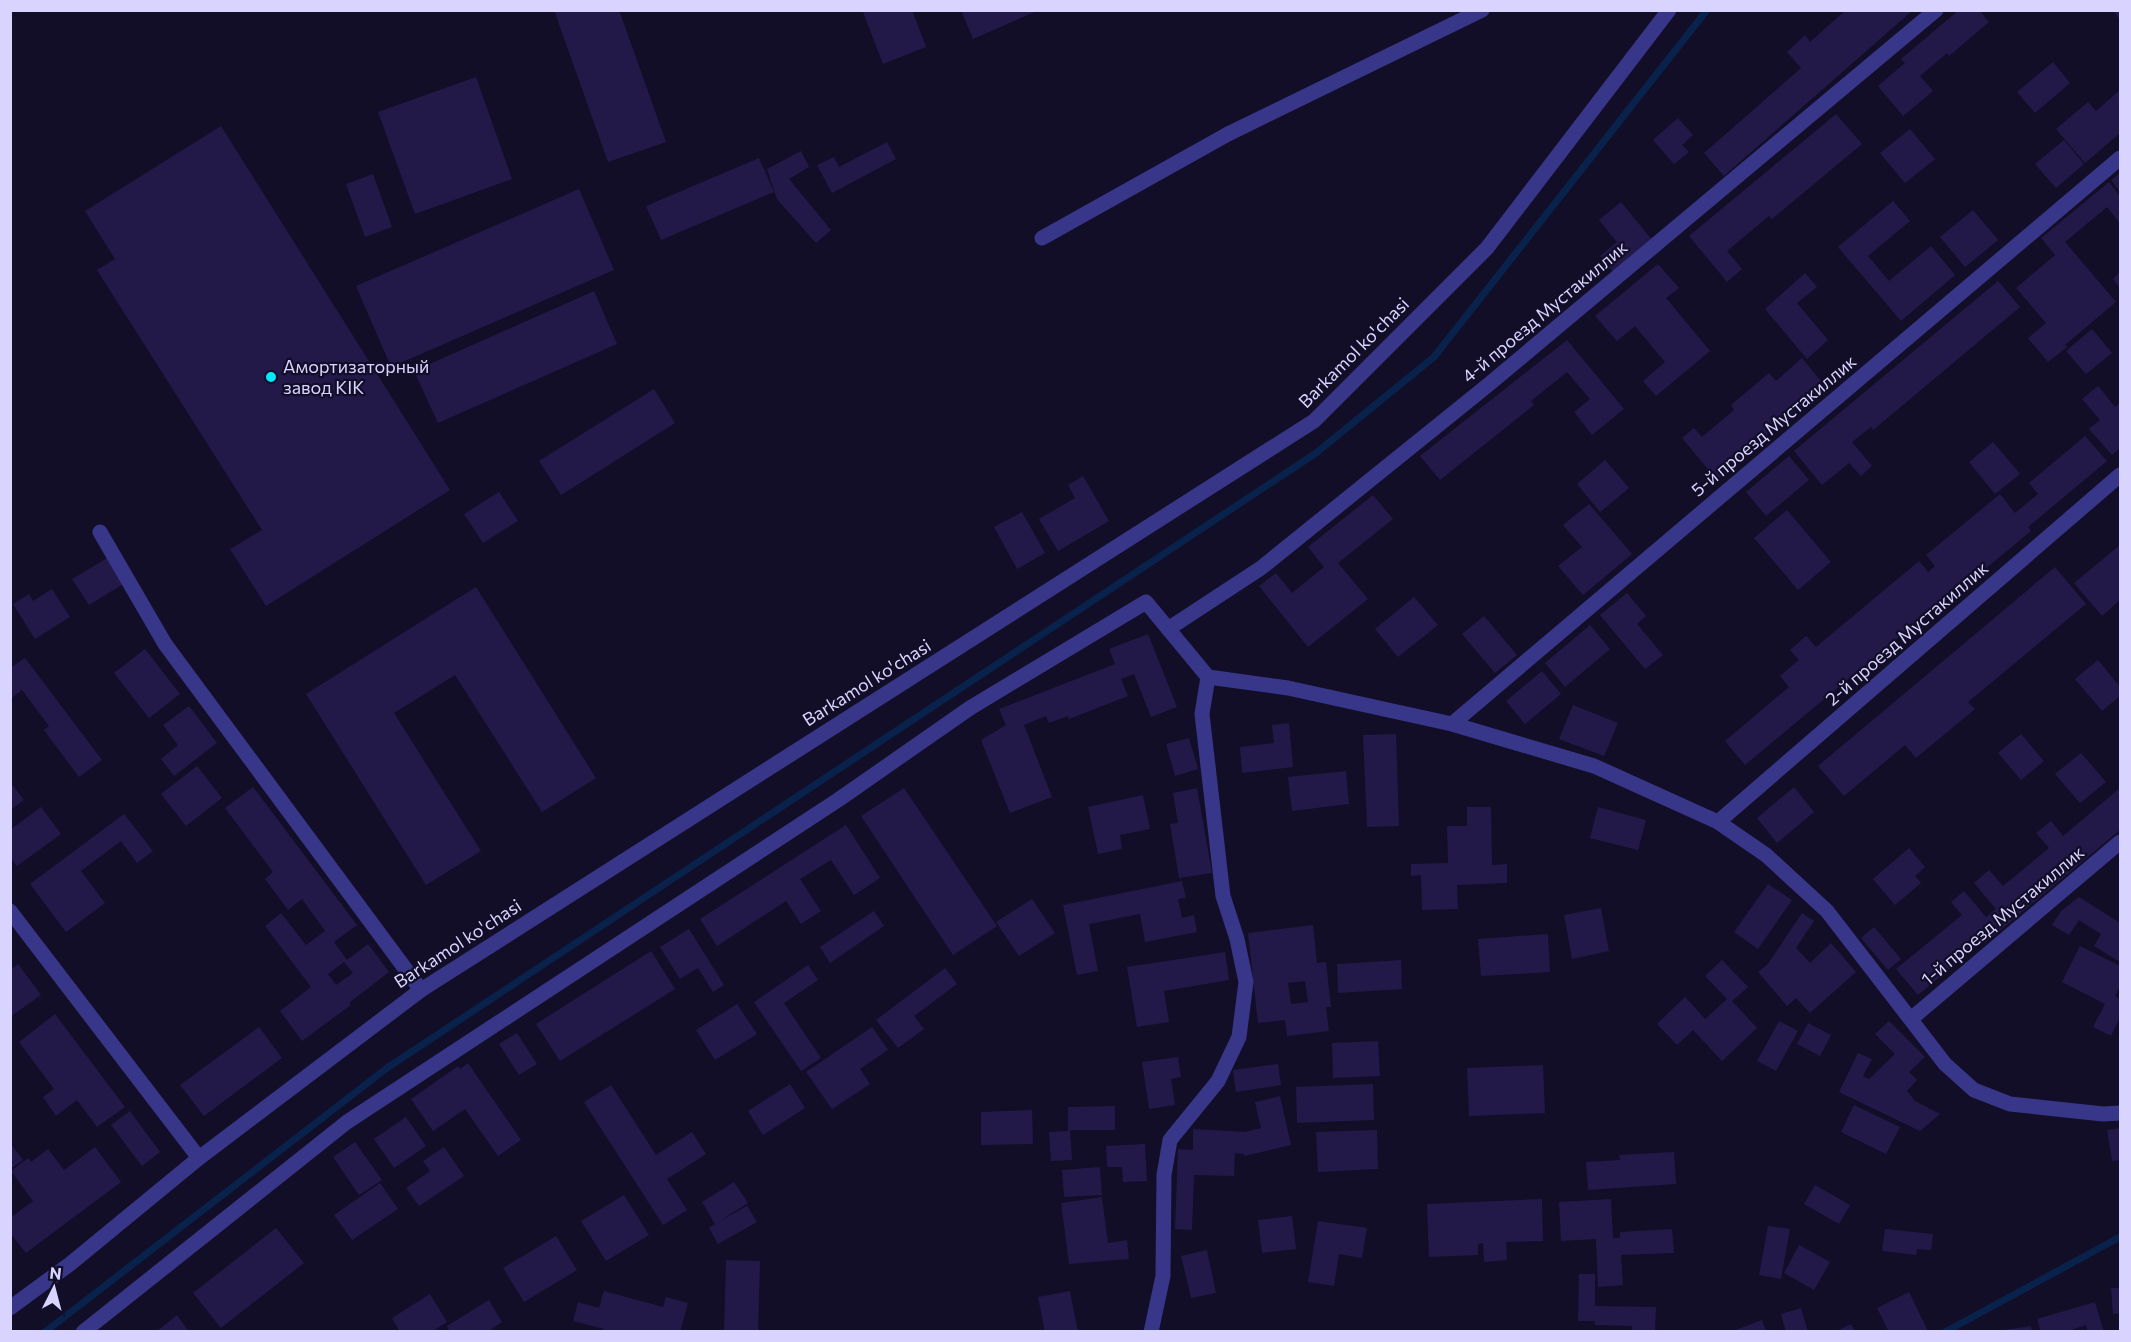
<svg xmlns="http://www.w3.org/2000/svg" width="2131" height="1342" font-family="Commissioner,sans-serif">
<style>
.lines{fill:none;stroke-linecap:round;stroke-linejoin:round}
.stream{stroke:#09224b;stroke-width:7}
.building{fill:#221949;fill-rule:evenodd}
.street{stroke:#383689;stroke-width:15}
.poi-dot{fill:#00e9ff;stroke:#120e27;stroke-width:2}
.labels{text-anchor:middle;stroke-width:4.5;stroke-linejoin:round;paint-order:stroke}
.street-label{font-size:18px;fill:#d9d4ff;stroke:#120e27}
.poi-label{font-size:18px;fill:#d9d4ff;stroke:#120e27;text-anchor:start}
</style>
<rect width="100%" height="100%" fill="#120e27"/>
<g class="lines">
<g class="stream">
<path d="M 45,1332 L 387,1068 L 1316,453 L 1434,357 L 1707,10"/>
<path d="M 1945,1332 L 2120,1237"/>
</g>
</g>
<g class="building">
<path d="M 554,10 L 619,10 L 666,142 L 608,162 Z"/>
<path d="M 868,10 L 912,10 L 926,47 L 883,64 L 863,12 Z"/>
<path d="M 961,10 L 1039,10 L 973,39 Z"/>
<path d="M 1846,10 L 1913,10 L 1724,176 L 1704,153 L 1801,68 L 1787,52 L 1805,35 L 1810,42 Z"/>
<path d="M 1959,10 L 1979,10 L 1989,22 L 1949,56 L 1947,53 L 1920,76 L 1933,91 L 1903,116 L 1878,86 L 1905,63 L 1901,59 Z"/>
<path d="M 2113,10 L 2120,10 L 2120,20 Z"/>
<path d="M 2053,62 L 2070,83 L 2035,113 L 2017,92 Z"/>
<path d="M 476,77 L 512,179 L 415,214 L 378,112 Z"/>
<path d="M 2120,90 L 2120,133 L 2085,163 L 2056,129 L 2088,102 L 2096,111 Z"/>
<path d="M 1836,114 L 1862,144 L 1772,219 L 1769,216 L 1727,251 L 1742,269 L 1727,282 L 1689,236 Z"/>
<path d="M 1678,118 L 1693,135 L 1682,145 L 1689,152 L 1674,164 L 1653,140 Z"/>
<path d="M 221,126 L 450,490 L 266,606 L 230,549 L 262,530 L 97,270 L 115,259 L 85,211 Z"/>
<path d="M 1910,129 L 1935,159 L 1905,183 L 1880,153 Z"/>
<path d="M 2064,140 L 2084,164 L 2056,188 L 2035,164 Z"/>
<path d="M 887,142 L 896,159 L 832,193 L 817,165 L 834,157 L 839,167 Z"/>
<path d="M 801,151 L 809,167 L 789,179 L 831,230 L 816,243 L 777,199 L 767,169 Z"/>
<path d="M 759,158 L 774,192 L 661,240 L 646,206 Z"/>
<path d="M 2120,173 L 2120,192 L 2111,180 Z"/>
<path d="M 373,174 L 392,227 L 365,237 L 346,184 Z"/>
<path d="M 2109,182 L 2120,196 L 2120,223 L 2107,207 L 2065,242 L 2116,302 L 2065,345 L 2067,347 L 2048,362 L 2028,338 L 2046,323 L 2016,288 L 2055,255 L 2041,238 Z"/>
<path d="M 579,189 L 614,270 L 391,367 L 356,286 Z"/>
<path d="M 1893,201 L 1910,221 L 1868,256 L 1889,281 L 1931,246 L 1955,275 L 1901,321 L 1838,247 Z"/>
<path d="M 1621,202 L 1652,240 L 1613,272 L 1600,256 L 1617,242 L 1599,220 Z"/>
<path d="M 1973,210 L 1998,240 L 1965,267 L 1940,237 Z"/>
<path d="M 1658,264 L 1679,288 L 1666,298 L 1710,351 L 1656,396 L 1643,381 L 1665,362 L 1635,326 L 1617,341 L 1595,316 Z"/>
<path d="M 2120,272 L 2120,288 L 2113,279 Z"/>
<path d="M 1805,273 L 1817,287 L 1797,303 L 1828,340 L 1807,359 L 1765,309 Z"/>
<path d="M 1998,281 L 2020,307 L 1873,430 L 1871,427 L 1852,442 L 1872,466 L 1861,476 L 1849,463 L 1822,485 L 1794,451 Z"/>
<path d="M 594,291 L 617,344 L 438,423 L 414,371 Z"/>
<path d="M 2092,329 L 2112,353 L 2086,374 L 2066,351 Z"/>
<path d="M 1567,340 L 1624,409 L 1592,435 L 1574,412 L 1590,399 L 1567,372 L 1531,401 L 1534,405 L 1440,480 L 1420,456 Z"/>
<path d="M 1802,358 L 1825,386 L 1760,440 L 1762,443 L 1717,480 L 1682,438 L 1694,428 L 1702,437 L 1734,410 L 1731,405 L 1769,373 L 1776,381 Z"/>
<path d="M 2098,386 L 2115,407 L 2120,403 L 2120,448 L 2112,455 L 2089,429 L 2100,420 L 2082,399 Z"/>
<path d="M 654,389 L 675,423 L 561,495 L 539,461 Z"/>
<path d="M 2085,436 L 2107,461 L 2028,527 L 2031,531 L 1950,598 L 1948,596 L 1745,765 L 1725,741 L 1789,687 L 1780,676 L 1799,660 L 1790,650 L 1806,636 L 1816,647 L 1919,561 L 1928,572 L 1935,566 L 1926,555 L 2000,494 L 2015,513 L 2038,494 L 2029,483 Z"/>
<path d="M 1993,442 L 2020,474 L 1995,494 L 1969,462 Z"/>
<path d="M 1789,456 L 1809,480 L 1766,516 L 1746,492 Z"/>
<path d="M 1605,460 L 1629,488 L 1600,512 L 1577,484 Z"/>
<path d="M 1083,476 L 1109,521 L 1058,551 L 1039,519 L 1075,498 L 1068,485 Z"/>
<path d="M 499,492 L 518,521 L 483,543 L 464,514 Z"/>
<path d="M 1373,495 L 1393,519 L 1338,563 L 1368,599 L 1308,647 L 1259,586 L 1276,573 L 1292,593 L 1324,567 L 1308,547 Z"/>
<path d="M 1589,504 L 1632,554 L 1583,595 L 1558,566 L 1582,547 L 1563,525 Z"/>
<path d="M 1787,510 L 1831,562 L 1798,590 L 1754,538 Z"/>
<path d="M 1022,512 L 1045,553 L 1017,569 L 994,527 Z"/>
<path d="M 2120,545 L 2120,600 L 2102,616 L 2074,583 Z"/>
<path d="M 109,557 L 125,583 L 89,605 L 72,579 Z"/>
<path d="M 2055,567 L 2086,604 L 1968,702 L 1975,709 L 1916,758 L 1905,745 L 1844,796 L 1818,766 Z"/>
<path d="M 476,587 L 596,778 L 542,812 L 455,675 L 394,713 L 481,851 L 426,885 L 306,694 Z"/>
<path d="M 52,589 L 70,617 L 35,639 L 13,604 L 29,594 L 33,601 Z"/>
<path d="M 1627,593 L 1646,616 L 1637,624 L 1663,655 L 1645,669 L 1600,615 Z"/>
<path d="M 1414,597 L 1438,625 L 1398,657 L 1375,629 Z"/>
<path d="M 1484,616 L 1517,655 L 1495,673 L 1462,634 Z"/>
<path d="M 1590,625 L 1610,649 L 1565,687 L 1545,663 Z"/>
<path d="M 1148,634 L 1177,707 L 1151,717 L 1134,674 L 1121,679 L 1128,696 L 1069,719 L 1068,716 L 1049,723 L 1046,716 L 1024,725 L 1052,797 L 1010,813 L 981,740 L 1006,725 L 999,709 L 1115,664 L 1109,649 Z"/>
<path d="M 145,649 L 180,694 L 149,718 L 114,673 Z"/>
<path d="M 25,658 L 102,760 L 79,777 L 44,730 L 49,726 L 22,690 L 10,699 L 10,668 Z"/>
<path d="M 2098,660 L 2120,687 L 2120,696 L 2102,711 L 2075,679 Z"/>
<path d="M 1542,671 L 1561,694 L 1525,724 L 1506,701 Z"/>
<path d="M 1573,705 L 1618,723 L 1604,756 L 1559,739 Z"/>
<path d="M 189,706 L 217,743 L 174,776 L 161,759 L 178,745 L 163,725 Z"/>
<path d="M 1289,723 L 1293,767 L 1242,773 L 1240,747 L 1274,743 L 1272,725 Z"/>
<path d="M 1396,734 L 1399,826 L 1367,827 L 1363,735 Z"/>
<path d="M 2021,734 L 2044,761 L 2021,780 L 1998,753 Z"/>
<path d="M 1189,738 L 1198,769 L 1175,776 L 1166,744 Z"/>
<path d="M 2081,753 L 2106,782 L 2080,803 L 2055,774 Z"/>
<path d="M 197,766 L 222,798 L 186,826 L 161,794 Z"/>
<path d="M 1346,771 L 1349,804 L 1292,811 L 1288,777 Z"/>
<path d="M 10,782 L 24,800 L 10,810 Z"/>
<path d="M 253,787 L 357,925 L 334,942 L 347,960 L 368,944 L 389,972 L 349,1003 L 351,1005 L 302,1041 L 280,1011 L 311,987 L 265,926 L 281,913 L 306,945 L 325,931 L 302,899 L 288,910 L 265,879 L 273,872 L 225,808 ZM 344,962 L 353,973 L 336,985 L 328,974 Z"/>
<path d="M 1794,787 L 1814,812 L 1777,843 L 1757,818 Z"/>
<path d="M 904,788 L 997,926 L 953,955 L 861,816 Z"/>
<path d="M 1197,788 L 1212,873 L 1179,878 L 1170,824 L 1178,823 L 1173,793 Z"/>
<path d="M 2120,788 L 2120,830 L 1985,943 L 1983,941 L 1918,995 L 1896,969 L 1962,915 L 1951,902 L 1964,891 L 1986,917 L 1996,909 L 1974,883 L 1989,870 L 2003,886 L 2049,848 L 2036,833 L 2051,821 L 2063,836 Z"/>
<path d="M 1143,795 L 1150,829 L 1120,835 L 1122,849 L 1098,854 L 1088,807 Z"/>
<path d="M 41,807 L 61,834 L 17,866 L 10,857 L 10,830 Z"/>
<path d="M 1467,807 L 1491,807 L 1492,865 L 1507,864 L 1507,883 L 1457,885 L 1458,909 L 1422,910 L 1421,875 L 1411,876 L 1411,864 L 1448,863 L 1447,826 L 1467,826 Z"/>
<path d="M 1598,807 L 1646,820 L 1638,850 L 1590,838 Z"/>
<path d="M 124,814 L 153,851 L 137,863 L 121,841 L 81,871 L 105,903 L 66,932 L 30,884 Z"/>
<path d="M 846,825 L 880,878 L 854,895 L 831,860 L 800,879 L 821,911 L 801,924 L 786,901 L 717,946 L 700,919 Z"/>
<path d="M 1909,848 L 1925,867 L 1915,876 L 1921,883 L 1895,905 L 1873,879 Z"/>
<path d="M 1182,881 L 1186,898 L 1178,899 L 1182,918 L 1194,915 L 1197,932 L 1145,942 L 1140,914 L 1089,924 L 1098,971 L 1077,975 L 1063,905 Z"/>
<path d="M 1768,884 L 1792,900 L 1758,949 L 1734,932 Z"/>
<path d="M 2079,897 L 2120,923 L 2120,962 L 2094,946 L 2101,934 L 2079,920 L 2069,935 L 2052,925 L 2061,911 Z"/>
<path d="M 1032,899 L 1055,933 L 1019,956 L 996,922 Z"/>
<path d="M 1601,908 L 1609,951 L 1572,959 L 1564,915 Z"/>
<path d="M 874,911 L 884,926 L 830,963 L 820,947 Z"/>
<path d="M 1802,913 L 1814,921 L 1796,948 L 1810,963 L 1831,943 L 1856,972 L 1810,1013 L 1796,998 L 1787,1006 L 1758,972 L 1768,964 Z"/>
<path d="M 1313,925 L 1317,963 L 1326,962 L 1331,1007 L 1326,1007 L 1329,1031 L 1287,1036 L 1285,1020 L 1258,1023 L 1248,933 ZM 1305,981 L 1308,1002 L 1291,1004 L 1288,983 Z"/>
<path d="M 1874,927 L 1901,959 L 1888,970 L 1861,938 Z"/>
<path d="M 689,929 L 724,985 L 713,992 L 698,968 L 680,979 L 660,947 Z"/>
<path d="M 1548,934 L 1550,972 L 1481,976 L 1478,939 Z"/>
<path d="M 2080,946 L 2120,966 L 2120,986 L 2115,996 L 2120,999 L 2120,1017 L 2111,1036 L 2093,1027 L 2105,1004 L 2062,982 Z"/>
<path d="M 651,951 L 675,989 L 560,1061 L 536,1024 Z"/>
<path d="M 1225,952 L 1229,980 L 1164,991 L 1169,1022 L 1137,1027 L 1127,967 Z"/>
<path d="M 1401,960 L 1402,989 L 1338,993 L 1337,964 Z"/>
<path d="M 1722,960 L 1748,987 L 1732,1001 L 1757,1028 L 1722,1061 L 1693,1030 L 1677,1045 L 1657,1024 L 1685,997 L 1705,1019 L 1727,999 L 1705,976 Z"/>
<path d="M 18,964 L 41,995 L 10,1017 L 10,970 Z"/>
<path d="M 808,965 L 818,980 L 784,1003 L 821,1058 L 801,1071 L 754,1002 Z"/>
<path d="M 945,968 L 957,984 L 914,1016 L 924,1029 L 898,1048 L 876,1020 Z"/>
<path d="M 737,1004 L 757,1034 L 715,1060 L 696,1030 Z"/>
<path d="M 55,1014 L 125,1107 L 97,1127 L 77,1100 L 56,1116 L 43,1097 L 54,1089 L 19,1042 Z"/>
<path d="M 1779,1021 L 1798,1031 L 1776,1071 L 1757,1061 Z"/>
<path d="M 1889,1021 L 1925,1057 L 1909,1072 L 1917,1080 L 1907,1091 L 1915,1101 L 1940,1114 L 1920,1131 L 1839,1092 L 1858,1053 L 1872,1059 L 1863,1076 L 1869,1079 L 1895,1054 L 1875,1034 Z"/>
<path d="M 1808,1023 L 1831,1035 L 1820,1056 L 1797,1044 Z"/>
<path d="M 259,1027 L 282,1058 L 204,1116 L 180,1085 Z"/>
<path d="M 872,1027 L 888,1050 L 860,1069 L 870,1084 L 832,1109 L 806,1072 Z"/>
<path d="M 517,1033 L 537,1064 L 519,1075 L 499,1044 Z"/>
<path d="M 1378,1041 L 1380,1076 L 1333,1078 L 1332,1043 Z"/>
<path d="M 1178,1057 L 1181,1077 L 1171,1079 L 1175,1105 L 1149,1109 L 1142,1062 Z"/>
<path d="M 468,1063 L 521,1140 L 498,1156 L 465,1109 L 433,1131 L 411,1099 L 458,1066 L 460,1069 Z"/>
<path d="M 1278,1064 L 1281,1085 L 1236,1092 L 1233,1070 Z"/>
<path d="M 1543,1065 L 1545,1113 L 1469,1116 L 1467,1068 Z"/>
<path d="M 790,1084 L 805,1108 L 763,1135 L 748,1111 Z"/>
<path d="M 1373,1084 L 1374,1120 L 1297,1123 L 1296,1087 Z"/>
<path d="M 611,1085 L 656,1155 L 692,1132 L 706,1154 L 667,1179 L 687,1210 L 663,1225 L 584,1102 Z"/>
<path d="M 1280,1096 L 1291,1145 L 1245,1156 L 1244,1154 L 1235,1153 L 1234,1176 L 1194,1175 L 1192,1230 L 1175,1229 L 1178,1149 L 1193,1150 L 1193,1129 L 1245,1132 L 1261,1128 L 1255,1102 Z"/>
<path d="M 1854,1105 L 1900,1127 L 1886,1154 L 1841,1132 Z"/>
<path d="M 1115,1106 L 1115,1130 L 1070,1130 L 1072,1160 L 1051,1161 L 1049,1132 L 1068,1131 L 1068,1107 Z"/>
<path d="M 1032,1110 L 1033,1144 L 981,1145 L 981,1112 Z"/>
<path d="M 130,1111 L 160,1152 L 142,1166 L 111,1125 Z"/>
<path d="M 406,1117 L 426,1146 L 394,1168 L 374,1139 Z"/>
<path d="M 2120,1128 L 2120,1160 L 2112,1161 L 2107,1130 Z"/>
<path d="M 1377,1130 L 1378,1169 L 1318,1172 L 1316,1132 Z"/>
<path d="M 355,1142 L 382,1180 L 359,1195 L 333,1157 Z"/>
<path d="M 10,1143 L 23,1160 L 10,1169 Z"/>
<path d="M 1145,1144 L 1147,1181 L 1123,1182 L 1122,1167 L 1107,1167 L 1106,1146 Z"/>
<path d="M 95,1147 L 121,1182 L 26,1253 L 10,1233 L 10,1218 L 33,1201 L 11,1171 L 28,1158 L 31,1162 L 48,1149 L 64,1170 Z"/>
<path d="M 444,1147 L 464,1176 L 419,1206 L 406,1188 L 430,1171 L 423,1161 Z"/>
<path d="M 1674,1152 L 1676,1184 L 1588,1190 L 1586,1162 L 1620,1160 L 1619,1155 Z"/>
<path d="M 1100,1167 L 1102,1195 L 1064,1197 L 1062,1170 Z"/>
<path d="M 734,1182 L 748,1203 L 718,1222 L 747,1206 L 757,1222 L 718,1244 L 709,1228 L 715,1224 L 702,1202 Z"/>
<path d="M 380,1183 L 398,1209 L 352,1240 L 334,1215 Z"/>
<path d="M 1815,1185 L 1850,1205 L 1839,1224 L 1804,1204 Z"/>
<path d="M 624,1195 L 649,1235 L 606,1261 L 581,1221 Z"/>
<path d="M 1102,1197 L 1108,1243 L 1127,1240 L 1129,1259 L 1069,1264 L 1061,1203 Z"/>
<path d="M 1542,1199 L 1543,1241 L 1506,1242 L 1507,1260 L 1484,1262 L 1483,1243 L 1478,1244 L 1478,1255 L 1429,1257 L 1427,1204 Z"/>
<path d="M 1611,1199 L 1613,1238 L 1620,1238 L 1620,1232 L 1672,1229 L 1674,1253 L 1621,1255 L 1623,1285 L 1598,1287 L 1596,1239 L 1561,1241 L 1559,1202 Z"/>
<path d="M 1292,1216 L 1296,1249 L 1262,1253 L 1258,1220 Z"/>
<path d="M 1318,1221 L 1367,1228 L 1362,1258 L 1339,1254 L 1334,1286 L 1308,1282 Z"/>
<path d="M 1768,1226 L 1790,1229 L 1781,1279 L 1759,1275 Z"/>
<path d="M 276,1228 L 304,1263 L 221,1328 L 193,1293 Z"/>
<path d="M 1885,1229 L 1933,1234 L 1931,1250 L 1917,1249 L 1916,1255 L 1882,1251 Z"/>
<path d="M 556,1236 L 577,1270 L 524,1302 L 503,1268 Z"/>
<path d="M 1799,1245 L 1830,1262 L 1814,1290 L 1784,1273 Z"/>
<path d="M 1207,1250 L 1216,1293 L 1191,1298 L 1181,1256 Z"/>
<path d="M 726,1260 L 760,1261 L 758,1332 L 724,1332 Z"/>
<path d="M 1579,1274 L 1595,1274 L 1595,1306 L 1656,1307 L 1655,1332 L 1632,1332 L 1632,1326 L 1595,1325 L 1595,1321 L 1578,1321 Z"/>
<path d="M 2111,1288 L 2120,1288 L 2120,1313 L 2113,1314 Z"/>
<path d="M 604,1291 L 663,1307 L 666,1297 L 688,1303 L 680,1332 L 603,1332 L 604,1329 L 573,1321 L 578,1302 L 599,1308 Z"/>
<path d="M 1070,1291 L 1078,1332 L 1045,1332 L 1038,1297 Z"/>
<path d="M 1909,1292 L 1927,1329 L 1922,1332 L 1889,1332 L 1877,1308 Z"/>
<path d="M 430,1294 L 447,1322 L 431,1332 L 400,1332 L 392,1318 Z"/>
<path d="M 489,1300 L 502,1322 L 487,1332 L 450,1332 L 447,1326 Z"/>
<path d="M 2095,1302 L 2104,1332 L 2088,1332 L 2086,1325 L 2065,1332 L 2041,1332 L 2037,1319 Z"/>
<path d="M 1801,1308 L 1808,1332 L 1786,1332 L 1781,1314 Z"/>
<path d="M 177,1315 L 189,1332 L 156,1332 Z"/>
<path d="M 1762,1320 L 1766,1332 L 1733,1332 L 1733,1331 Z"/>
<path d="M 1851,1324 L 1855,1332 L 1835,1332 Z"/>
<path d="M 2031,1326 L 2032,1332 L 2004,1332 L 2004,1330 Z"/>
</g>
<g class="lines">
<g class="street">
<path d="M 1042,238 L 1228,134 L 1482,10"/>
<path d="M 100,532 L 165,644 L 421,990"/>
<path d="M 1168,629 L 1261,568 L 1488,385 L 1936,10"/>
<path d="M 1452,724 L 2120,158"/>
<path d="M 1718,822 L 2120,475"/>
<path d="M 10,911 L 199,1158"/>
<path d="M 1911,1019 L 2120,842"/>
<path d="M 10,1308 L 70,1264 L 199,1158 L 421,990 L 1314,421 L 1487,248 L 1669,10"/>
<path d="M 83,1332 L 347,1122 L 838,800 L 970,708 L 1146,602 L 1208,677 L 1288,688 L 1452,724 L 1594,766 L 1718,822 L 1766,855 L 1827,911 L 1945,1064 L 1974,1090 L 2010,1104 L 2103,1114 L 2120,1113"/>
<path d="M 1151,1332 L 1163,1276 L 1164,1175 L 1170,1140 L 1218,1081 L 1239,1037 L 1246,982 L 1237,939 L 1223,896 L 1202,714 L 1208,677"/>
</g>
</g>
<circle class="poi-dot" cx="271" cy="377" r="6"/>
<g class="labels">
<g class="street-label">
<text transform="translate(1545 312) rotate(-40)" y="6">4-й проезд Мустакиллик</text>
<text transform="translate(1354 353) rotate(-45)" y="6">Barkamol ko'chasi</text>
<text transform="translate(1774 426) rotate(-40)" y="6">5-й проезд Мустакиллик</text>
<text transform="translate(1907 634) rotate(-41)" y="6">2-й проезд Мустакиллик</text>
<text transform="translate(867 683) rotate(-32)" y="6">Barkamol ko'chasi</text>
<text transform="translate(2003 916) rotate(-40)" y="6">1-й проезд Мустакиллик</text>
<text transform="translate(458 944) rotate(-33)" y="6">Barkamol ko'chasi</text>
</g>
<g class="poi-label">
<text x="283" y="373">Амортизаторный<tspan x="283" dy="21">завод KIK</tspan></text>
</g>
</g>
<rect width="2131" height="1342" fill="none" stroke="#d9d4ff" stroke-width="24"/>
<g transform="translate(54 1288) rotate(6)" stroke="#120e27" stroke-width="4.5" paint-order="stroke">
<path d="M0-4.5L10 22L0 15L-10 22Z" fill="#d9d4ff"/>
<text y="-9" font-size="16" font-weight="bold" text-anchor="middle" fill="#d9d4ff">N</text>
</g>
</svg>
